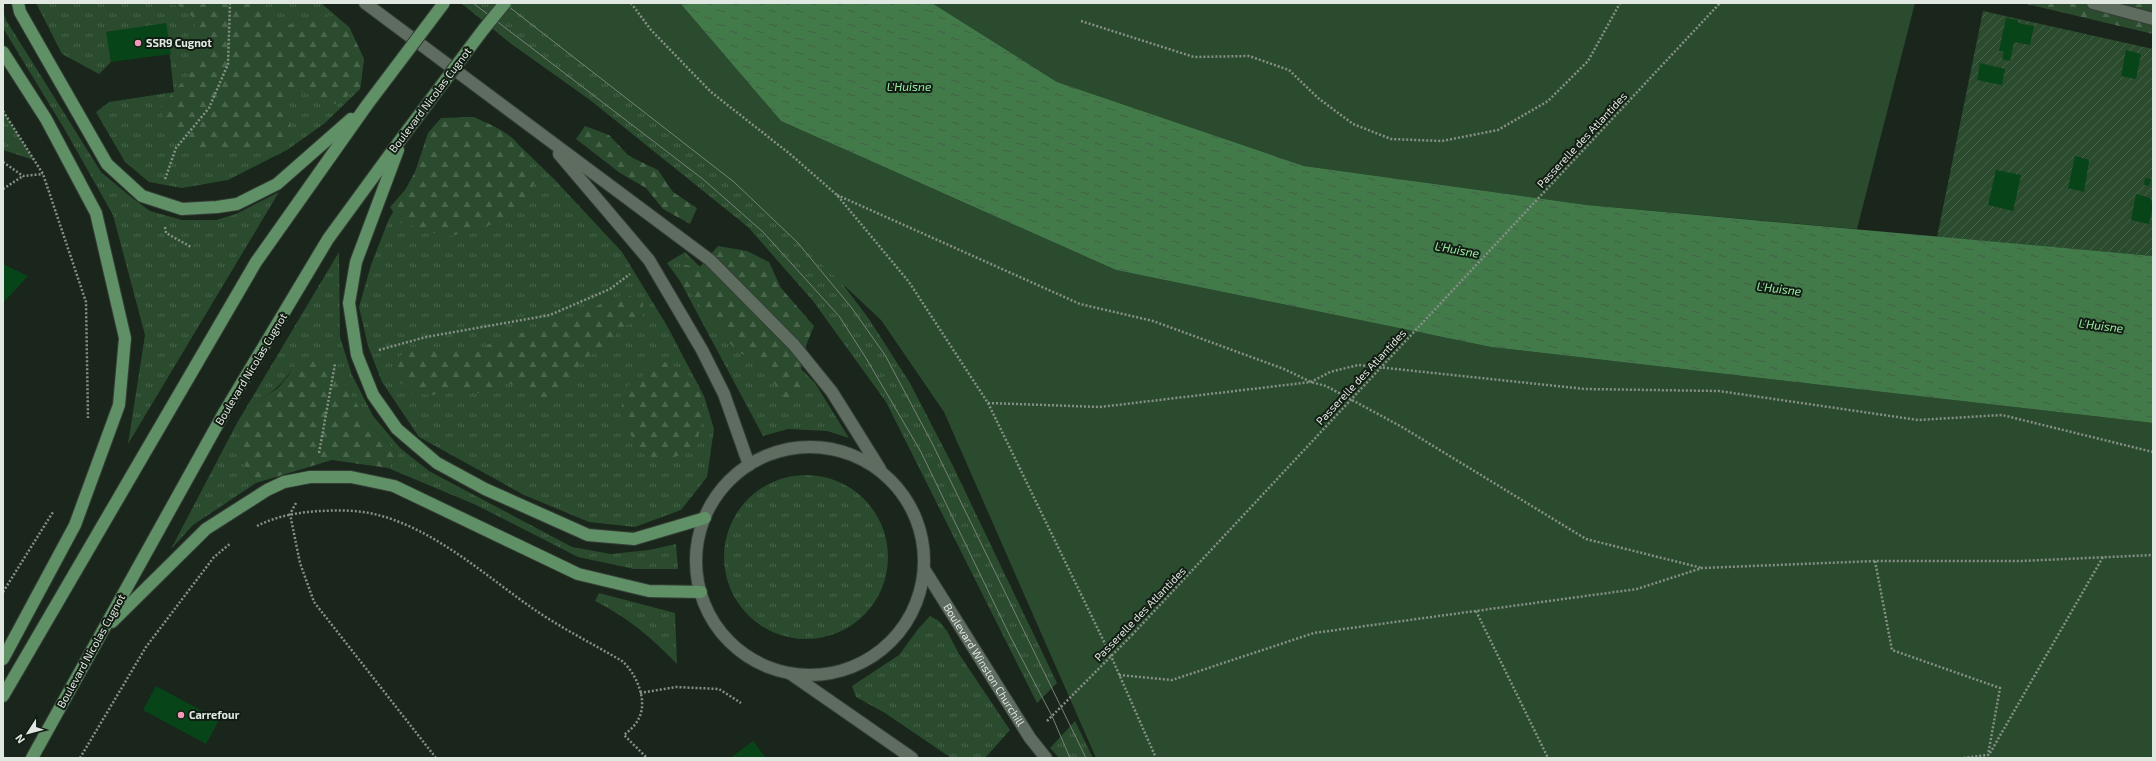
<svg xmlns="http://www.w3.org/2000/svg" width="2156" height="761" font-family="'Exo 2',sans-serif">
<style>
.grass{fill:url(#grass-tufts)}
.forest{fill:url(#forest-firs)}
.park{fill:#2a4b2e}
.garden{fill:url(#garden-furrows)}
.water{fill:url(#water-ripples)}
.building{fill:#074518}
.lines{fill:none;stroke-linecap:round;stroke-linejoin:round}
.minor-casing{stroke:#353e36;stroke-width:14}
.major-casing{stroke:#353e36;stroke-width:14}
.path{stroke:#879087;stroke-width:2.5;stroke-dasharray:2 2;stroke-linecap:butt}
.minor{stroke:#5f6c60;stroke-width:12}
.major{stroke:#609066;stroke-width:12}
.tram{stroke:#798279;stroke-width:1}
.major-bridge-casing{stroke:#353e36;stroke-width:14;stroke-linecap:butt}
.path-bridge{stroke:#879087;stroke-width:2.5;stroke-dasharray:2 2;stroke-linecap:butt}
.major-bridge{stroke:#609066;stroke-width:12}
.poi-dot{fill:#ef9ab8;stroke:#111c12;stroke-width:1.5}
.labels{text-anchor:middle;stroke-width:4;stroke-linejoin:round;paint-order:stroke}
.poi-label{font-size:11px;font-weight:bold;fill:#e1e8e1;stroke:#111c12;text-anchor:start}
.street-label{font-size:11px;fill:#e1e8e1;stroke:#111c12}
.water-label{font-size:12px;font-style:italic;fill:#99e9a3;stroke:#111c12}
</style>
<defs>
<pattern id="grass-tufts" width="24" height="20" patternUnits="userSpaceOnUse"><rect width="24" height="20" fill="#2a4b2e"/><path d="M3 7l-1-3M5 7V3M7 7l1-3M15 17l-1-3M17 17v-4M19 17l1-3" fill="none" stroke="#49654c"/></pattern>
<pattern id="forest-firs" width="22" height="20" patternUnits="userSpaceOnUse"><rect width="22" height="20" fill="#2a4b2e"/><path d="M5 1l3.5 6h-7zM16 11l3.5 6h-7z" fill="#49654c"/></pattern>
<pattern id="garden-furrows" width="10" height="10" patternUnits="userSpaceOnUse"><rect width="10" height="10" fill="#2a4b2e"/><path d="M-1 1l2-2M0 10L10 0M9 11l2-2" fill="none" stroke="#49654c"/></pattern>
<pattern id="water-ripples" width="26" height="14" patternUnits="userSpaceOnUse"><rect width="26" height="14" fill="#427a4a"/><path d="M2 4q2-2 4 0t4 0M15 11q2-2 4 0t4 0" fill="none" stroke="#436047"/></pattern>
</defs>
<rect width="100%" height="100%" fill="#1a251b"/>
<g class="grass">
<path d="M 36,3 L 321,3 L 349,27 L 364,59 L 360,89 L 325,123 L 287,150 L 228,180 L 182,188 L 149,182 L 125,162 L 96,112 L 109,102 L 174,92 L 166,24 L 107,32 L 111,62 L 99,74 L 62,54 Z"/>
<path d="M 461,3 L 527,3 L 679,123 L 832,270 L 869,319 L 910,383 L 953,466 L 1057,683 L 1037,703 L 886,402 L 813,301 L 748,227 L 590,100 L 510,43 Z"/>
<path d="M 3,11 L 6,20 L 101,172 L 131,197 L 150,211 L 182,220 L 216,220 L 236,214 L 279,192 L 128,444 L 145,335 L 113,215 L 65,130 L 3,28 Z"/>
<path d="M 3,111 L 34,160 L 3,150 Z"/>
<path d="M 460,117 L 474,117 L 521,147 L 554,179 L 622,252 L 666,324 L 704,396 L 714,429 L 707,477 L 681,510 L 635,527 L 589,522 L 524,495 L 419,437 L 382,382 L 368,346 L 359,307 L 371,265 L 389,219 L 415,172 Z"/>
<path d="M 339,252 L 340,337 L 352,375 L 373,416 L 400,448 L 429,471 L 572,547 L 611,554 L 649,550 L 676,544 L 678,569 L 634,569 L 578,557 L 476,505 L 388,468 L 398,455 L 385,439 L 369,425 L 358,410 L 294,365 C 285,383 272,392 255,403 L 241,460 L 256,483 L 193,525 L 171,549 L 237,423 Z"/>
<path d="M 685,252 L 815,383 L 849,438 L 827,431 L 788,429 L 763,436 L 680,281 L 667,263 Z"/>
<circle cx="806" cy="557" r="82"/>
<path d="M 599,593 L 675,613 L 677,664 C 652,638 627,617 595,601 Z"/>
<path d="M 930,616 L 939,621 L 947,631 L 959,654 L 1010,730 L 985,758 L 951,758 L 885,713 L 856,697 L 852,686 L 899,655 L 919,628 Z"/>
<path d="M 1075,721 L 1093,758 L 1059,758 L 1050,748 Z"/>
</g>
<g class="forest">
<path d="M 155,3 L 266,3 L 267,13 L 287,25 L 309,23 L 330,15 L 349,27 L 364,59 L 360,89 L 335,104 L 312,93 L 285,91 L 291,126 L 280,145 L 245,151 L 218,148 L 196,148 L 169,128 L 159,109 L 191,72 L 197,51 L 194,18 L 179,6 Z"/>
<path d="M 2022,3 L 2153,3 L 2153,34 Z"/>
<path d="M 474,117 C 512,134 521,139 537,179 L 522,205 L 507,220 L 448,237 L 401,223 L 390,207 L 406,189 L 415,172 L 428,133 L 441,118 Z"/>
<path d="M 585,126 L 609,135 L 629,156 L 658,170 L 673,192 L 697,208 L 690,224 L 663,209 L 646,188 L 620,173 L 576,139 Z"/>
<path d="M 718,246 L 747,251 L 769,262 L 781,288 L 814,326 L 807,343 L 800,373 L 806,402 L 784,397 L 766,371 L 734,348 L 680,281 L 682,264 L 699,268 Z"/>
<path d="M 625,294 L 643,302 L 643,319 L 620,328 L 607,349 L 590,355 L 577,367 L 560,399 L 540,403 L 514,385 L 501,381 L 483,394 L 455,388 L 433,395 L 413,393 L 397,380 L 394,360 L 412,348 L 485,347 L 497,339 L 522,333 L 541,326 L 582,315 L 607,300 Z"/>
<path d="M 303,358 L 317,362 L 347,387 L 369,425 L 385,439 L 398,455 L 388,468 L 332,460 L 256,483 L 241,460 L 237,423 L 255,403 L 278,388 L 288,376 L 294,365 Z"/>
<path d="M 653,358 C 710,376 709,398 695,451 L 674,457 L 648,457 L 635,442 L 620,416 L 625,388 L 646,373 Z"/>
</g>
<g class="park">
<path d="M 508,3 L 680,3 L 781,121 L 1116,270 L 1491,347 L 2153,423 L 2153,758 L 1096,758 L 944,412 L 881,320 L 734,182 Z"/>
<path d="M 932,3 L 1915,3 L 1857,229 L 1587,205 L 1304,166 L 1057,82 Z"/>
</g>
<path class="garden" d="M 1983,11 L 2153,49 L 2153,256 L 1937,237 Z"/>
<path class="water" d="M 680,3 L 932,3 L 1057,82 L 1304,166 L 1587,205 L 2153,256 L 2153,423 L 1491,347 L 1116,270 L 781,121 Z"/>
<g class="building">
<path d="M 2006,18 L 2018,20 L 2018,23 L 2034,26 L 2030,45 L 2014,42 L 2010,61 L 2002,59 L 2004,51 L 1999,51 Z"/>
<path d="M 166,23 L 171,54 L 111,62 L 106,32 Z"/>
<path d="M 2126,50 L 2141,54 L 2136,79 L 2121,76 Z"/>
<path d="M 1980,63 L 2005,69 L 2002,85 L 1977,80 Z"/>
<path d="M 2075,156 L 2089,160 L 2084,192 L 2068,188 Z"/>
<path d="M 1996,170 L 2021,175 L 2013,211 L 1988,205 Z"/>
<path d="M 2145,178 L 2151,179 L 2149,186 L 2144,185 Z"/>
<path d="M 2136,194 L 2150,198 L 2153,204 L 2149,224 L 2131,220 Z"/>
<path d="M 3,264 L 28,276 L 3,303 Z"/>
<path d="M 156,686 L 219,720 L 206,744 L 143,710 Z"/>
<path d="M 753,741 L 766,758 L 730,758 Z"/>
</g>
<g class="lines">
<defs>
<g id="minor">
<path d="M 365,3 L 710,260 L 794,345 L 832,392 L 880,469"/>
<path d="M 2093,3 L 2153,19"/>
<path d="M 559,154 L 649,260 L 702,350 L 724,394 L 749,465"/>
<circle cx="810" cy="561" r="114"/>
<path id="s1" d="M 924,569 L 1030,738 L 1046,758"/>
<path d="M 791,674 L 912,758"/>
</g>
<g id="major">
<path d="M 18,3 L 20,12 L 107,164 L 142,196 L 182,209 L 217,207 L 237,204 L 277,184 L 351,119"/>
<path d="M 3,52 L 46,119 L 96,213 L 125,338 L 119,405 L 75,525 L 3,659"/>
<path d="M 398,150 L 356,262 L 349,303 L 357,355 L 373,395 L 397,429 L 437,463 L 485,489 L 588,535 L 634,539 L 705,518"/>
<path d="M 112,622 L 206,529 L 267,490 L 284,482 L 310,477 L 351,477 L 394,486 L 578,574 L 649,591 L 701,592"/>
<path d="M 3,696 L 256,262 L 367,105"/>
<path d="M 32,758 L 225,411 L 328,239 L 404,135"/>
</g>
</defs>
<use href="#minor" class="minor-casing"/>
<use href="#major" class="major-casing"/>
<g class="path">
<path d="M 631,3 L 651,30 L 711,92 L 790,154 L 837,195 L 909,282 L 988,403 L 1111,656 L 1156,758"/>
<path d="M 1081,21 L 1194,57 L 1249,56 L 1289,70 L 1318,98 L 1353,124 L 1391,139 L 1442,141 L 1498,130 L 1548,101 L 1588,61 L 1620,3"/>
<path d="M 3,111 L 43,174 L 86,302 L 88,418"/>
<path d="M 3,162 L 23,176 L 43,174"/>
<path d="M 165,179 L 176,148 L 209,108 L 228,64 L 230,3"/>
<path d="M 3,189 L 23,176"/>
<path d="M 837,195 L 1080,304 L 1153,321 L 1284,369 L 1311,382 L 1326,386 L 1402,427 L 1586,539 L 1702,568"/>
<path d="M 165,227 L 166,233 L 191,247"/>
<path d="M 379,350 L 426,337 L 550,315 L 610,289 L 630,274"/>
<path d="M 988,403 L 1100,407 L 1311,382 L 1330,372 L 1358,365 L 1585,389 L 1719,391 L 1918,420 L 2002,415 L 2153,452"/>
<path d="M 319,453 L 335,364"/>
<path d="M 296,503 L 290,514 L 300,563 L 314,602 L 436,758"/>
<path d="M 257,526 C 276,516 300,512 321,511 C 340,510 360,510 378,515 C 436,530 487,577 535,610 C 563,629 593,644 622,661 C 636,673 648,700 639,718 C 636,725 630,730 624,735 L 647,758"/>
<path d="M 1875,561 L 1892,650 L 2000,688 L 1988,755 L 1964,758"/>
<path d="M 3,592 L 53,512"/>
<path d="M 1476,611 L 1548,758"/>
<path d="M 1119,675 L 1172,680 L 1314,633 L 1637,589 L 1702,568 L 1875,561 L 2021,561 L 2153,555"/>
<path d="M 640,693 L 676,687 L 719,689 L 741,703"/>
<path d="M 1047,721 L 1132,635"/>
<path d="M 1990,753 L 2103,557"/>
<path d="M 80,758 L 146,647 L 214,557 L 231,543"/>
</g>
<use href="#minor" class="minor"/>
<use href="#major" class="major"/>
<g class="tram">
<path d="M 473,3 L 704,180 L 763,232 L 839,316 L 866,358 L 921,452 L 1010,636 L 1052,716 L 1070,758"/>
<path d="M 504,3 L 734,182 L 798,243 L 851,307 L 885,355 L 932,443 L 1086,758"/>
</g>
<defs>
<g id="major-bridge">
<path d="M 367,105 L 444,3"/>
<path d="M 404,135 L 483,30 L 505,3"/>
</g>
</defs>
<use href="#major-bridge" class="major-bridge-casing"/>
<path class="path-bridge" d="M 1132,635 L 1720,3"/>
<use href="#major-bridge" class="major-bridge"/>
</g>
<g class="poi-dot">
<circle cx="138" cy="43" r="4"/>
<circle cx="181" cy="715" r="4"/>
</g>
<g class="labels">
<g class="poi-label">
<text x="146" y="47">SSR9 Cugnot</text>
<text x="189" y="719">Carrefour</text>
</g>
<g class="street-label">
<text transform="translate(430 100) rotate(-53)" y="4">Boulevard Nicolas Cugnot</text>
<text transform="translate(1582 140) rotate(-47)" y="4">Passerelle des Atlantides</text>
<text transform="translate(251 369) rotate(-59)" y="4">Boulevard Nicolas Cugnot</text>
<text transform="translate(1361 377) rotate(-47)" y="4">Passerelle des Atlantides</text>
<text transform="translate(1140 614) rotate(-46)" y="4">Passerelle des Atlantides</text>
<text transform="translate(91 651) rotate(-61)" y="4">Boulevard Nicolas Cugnot</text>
<text dy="4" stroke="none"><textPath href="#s1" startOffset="113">Boulevard Winston Churchill</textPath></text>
</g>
<g class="water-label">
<text x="909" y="91">L'Huisne</text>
<text transform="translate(1457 250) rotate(10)" y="4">L'Huisne</text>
<text transform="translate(1779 289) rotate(7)" y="4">L'Huisne</text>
<text transform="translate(2101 326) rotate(7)" y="4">L'Huisne</text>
</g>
</g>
<rect width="2156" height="761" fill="none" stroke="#e1e8e1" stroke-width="8"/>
<g transform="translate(28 733) rotate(234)" stroke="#111c12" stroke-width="3" paint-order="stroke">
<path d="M0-3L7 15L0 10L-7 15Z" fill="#e1e8e1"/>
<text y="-6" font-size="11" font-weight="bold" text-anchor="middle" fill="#e1e8e1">N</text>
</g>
</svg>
